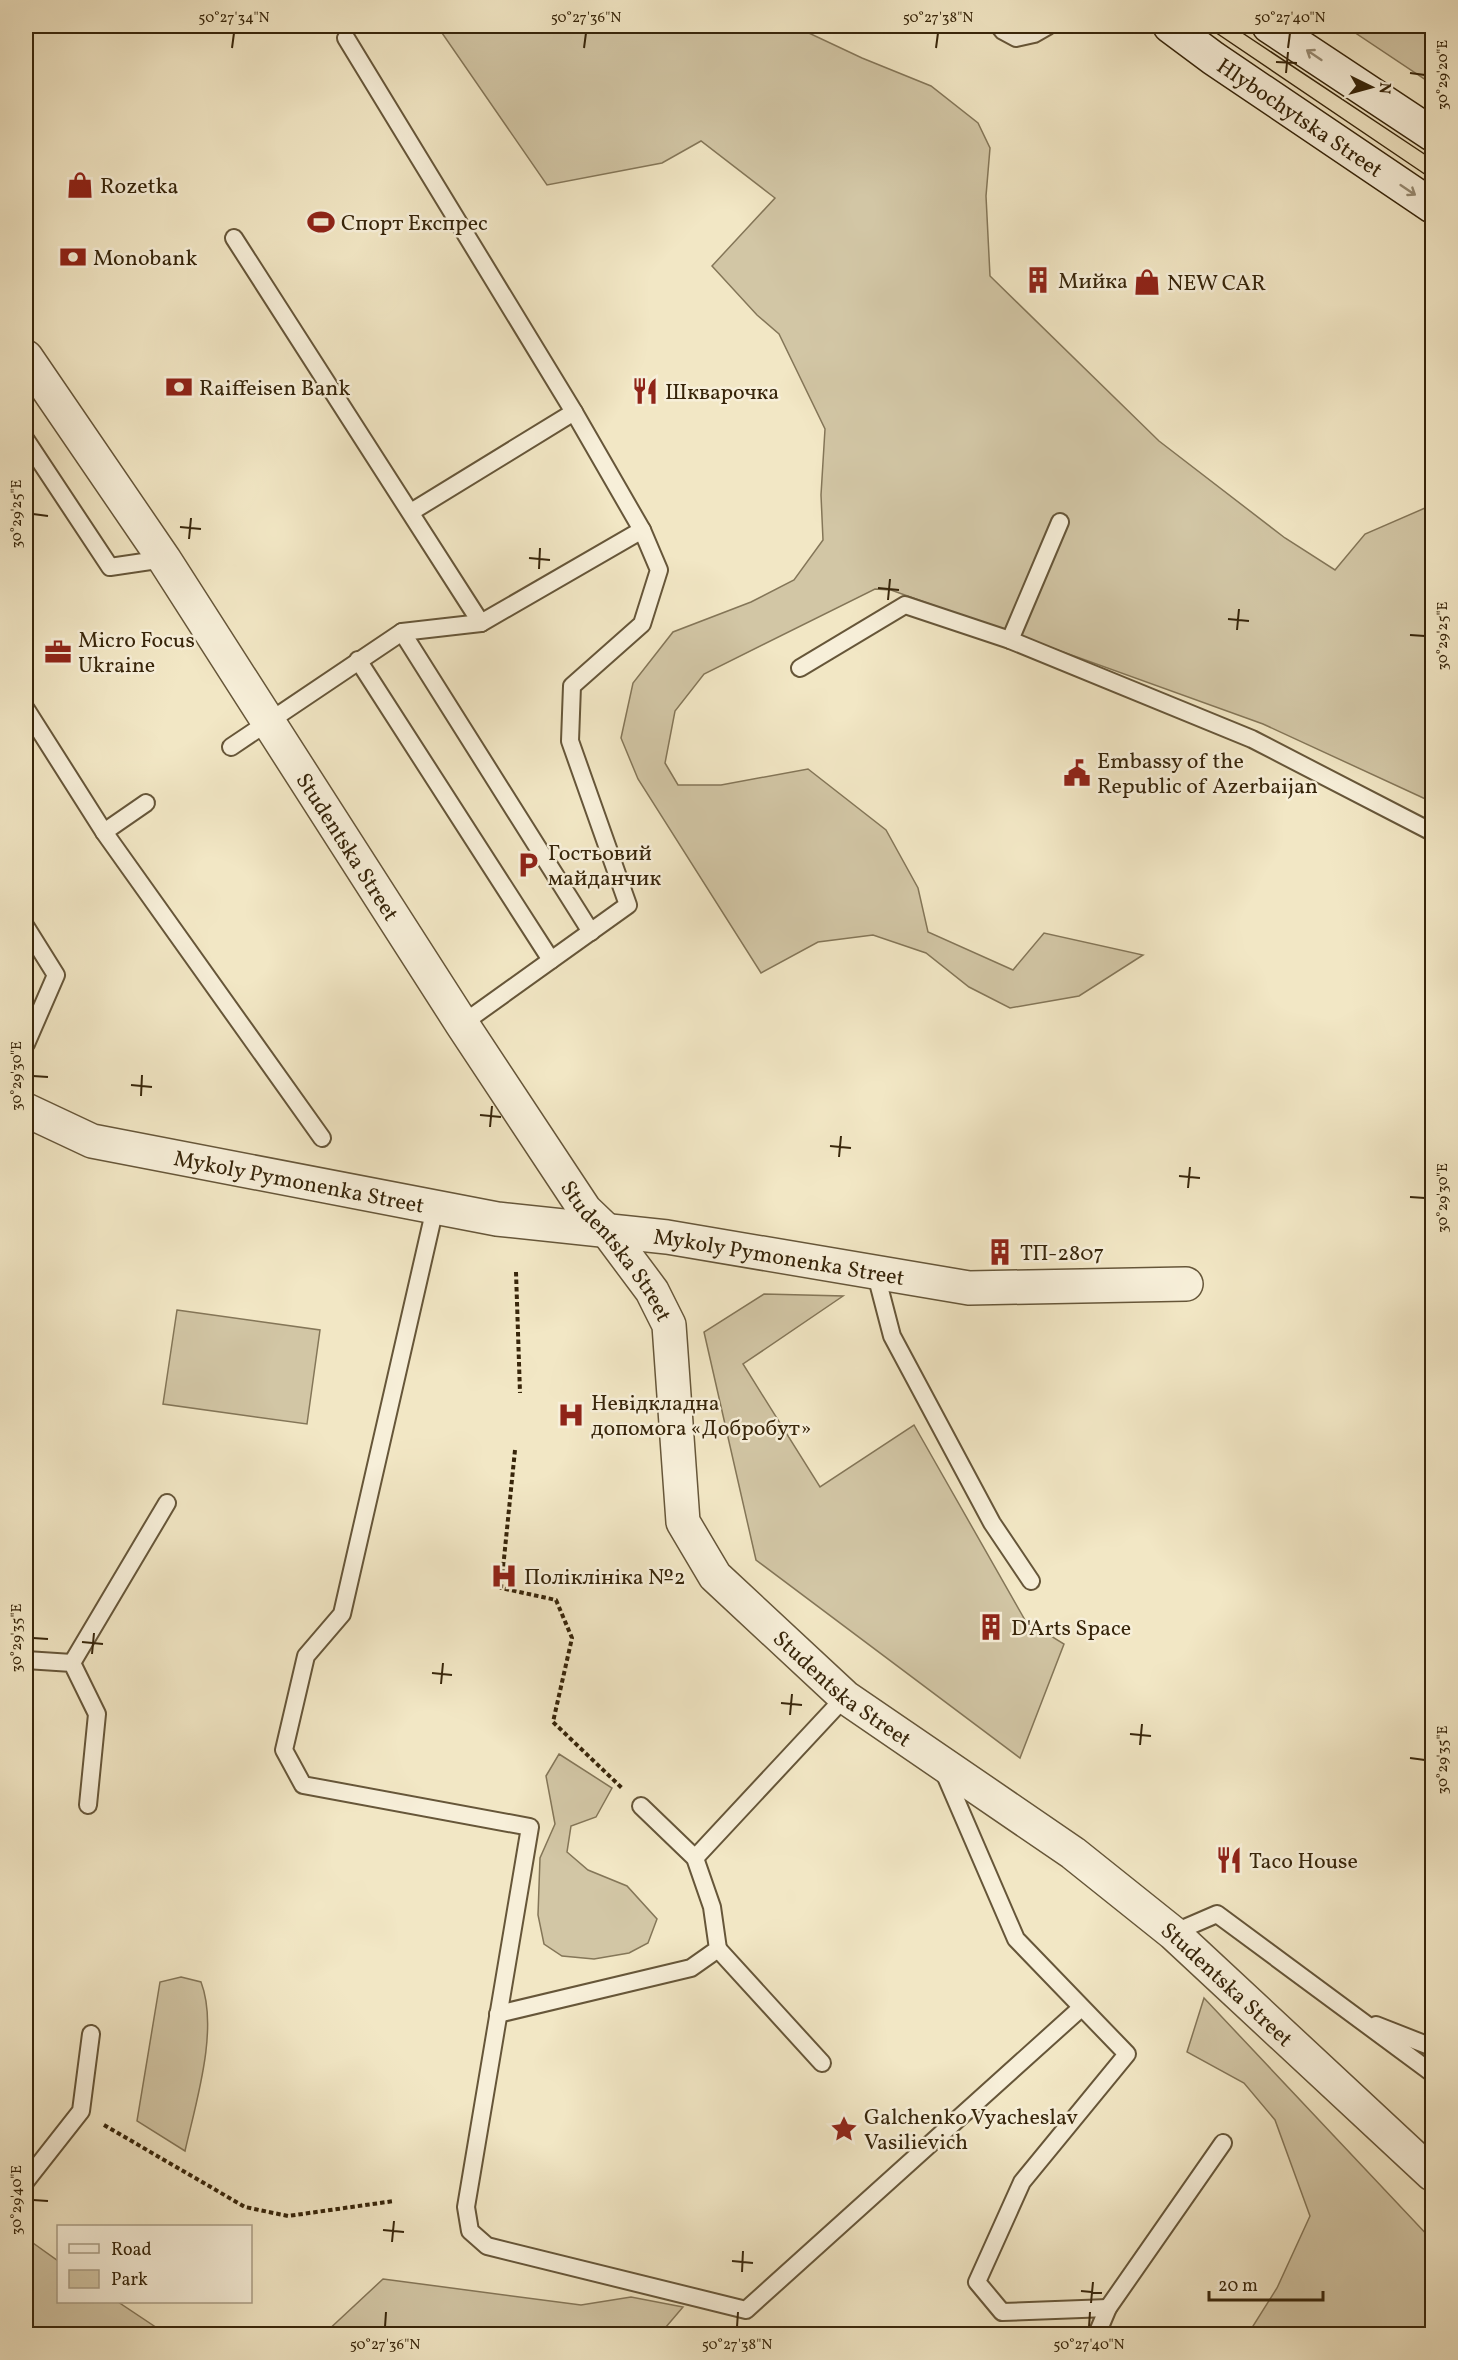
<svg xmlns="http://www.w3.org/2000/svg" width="1458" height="2360" font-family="Vollkorn,serif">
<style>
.green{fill:#d2c6a5;stroke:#847658;stroke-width:1.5}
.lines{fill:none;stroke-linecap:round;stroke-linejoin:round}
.lane-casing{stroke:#665639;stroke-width:20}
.street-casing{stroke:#665639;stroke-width:36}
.secondary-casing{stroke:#37250a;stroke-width:36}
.path{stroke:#37250a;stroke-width:4;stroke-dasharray:4.5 3;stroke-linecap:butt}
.lane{stroke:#f7efd9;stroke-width:16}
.street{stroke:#f7efd9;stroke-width:33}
.secondary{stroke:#f7efd9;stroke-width:33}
.tram{stroke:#37250a;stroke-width:1.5}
.oneway{stroke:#978a72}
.ticks{fill:none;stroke:#37250a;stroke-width:2}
.labels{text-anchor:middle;stroke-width:5;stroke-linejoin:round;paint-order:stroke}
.street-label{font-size:22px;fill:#37250a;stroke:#f7efd9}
.poi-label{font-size:22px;fill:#37250a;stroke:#f7efd9;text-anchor:start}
.neatline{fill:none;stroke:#37250a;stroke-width:2}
.ticks-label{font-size:15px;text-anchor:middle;fill:#37250a}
</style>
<rect width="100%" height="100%" fill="#f2e7c5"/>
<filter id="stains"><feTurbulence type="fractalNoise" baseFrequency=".00333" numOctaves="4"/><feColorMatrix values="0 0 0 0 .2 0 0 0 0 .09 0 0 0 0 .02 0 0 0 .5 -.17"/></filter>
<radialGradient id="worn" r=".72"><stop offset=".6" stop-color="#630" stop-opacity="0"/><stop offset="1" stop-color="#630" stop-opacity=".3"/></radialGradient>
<g class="green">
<path d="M 446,26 L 794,26 L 862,58 L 931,86 L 978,123 L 990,148 L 986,196 L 990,276 L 1159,441 L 1285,538 L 1335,570 L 1365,534 L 1432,505 L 1432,802 L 1263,724 L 891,590 L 875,589 L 704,674 L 675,711 L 665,763 L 678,785 L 721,785 L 808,769 L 886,830 L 918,888 L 928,932 L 1013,970 L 1044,933 L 1143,955 L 1079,996 L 1010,1008 L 969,987 L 926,953 L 873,935 L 818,942 L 761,973 L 638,779 L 621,738 L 633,683 L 673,632 L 751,602 L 794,580 L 823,540 L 821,495 L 825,429 L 779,334 L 757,315 L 712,266 L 775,198 L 701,141 L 662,163 L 547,185 L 442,33 Z"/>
<path d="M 1345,26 L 1432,26 L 1432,84 Z"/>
<path d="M 764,1294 L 843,1296 L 743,1364 L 820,1487 L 914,1425 L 1025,1620 L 1064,1644 L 1020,1758 L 756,1560 L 704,1332 Z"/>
<path d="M 177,1310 L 320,1330 L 307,1424 L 163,1404 Z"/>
<path d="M 559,1754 L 612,1788 L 596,1817 L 571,1826 L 567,1852 L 588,1870 L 627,1886 L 657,1919 L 648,1943 L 629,1953 L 594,1959 L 562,1956 L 544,1944 L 538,1915 L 540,1858 L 555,1824 L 546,1776 Z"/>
<path d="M 181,1977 L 201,1982 C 219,2029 196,2102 185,2151 L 137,2121 L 160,1982 Z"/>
<path d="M 1204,1998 L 1432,2240 L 1432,2334 L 1248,2334 L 1277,2288 L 1310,2216 L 1275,2120 L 1244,2083 L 1187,2052 Z"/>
<path d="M 26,2238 L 58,2261 L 58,2302 L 118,2302 L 166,2334 L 26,2334 Z"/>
<path d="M 383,2279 L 581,2305 L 631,2297 L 683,2307 L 660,2334 L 324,2334 Z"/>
</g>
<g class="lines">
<defs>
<g id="lane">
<path d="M 999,26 L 1003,31 L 1016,38 L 1034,34 L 1048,26"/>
<path d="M 346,38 L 574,412"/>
<path d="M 234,238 L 481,623"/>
<path d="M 26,440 L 110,567 L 164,559"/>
<path d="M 402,632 L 591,932"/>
<path d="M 1010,640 L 1060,522"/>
<path d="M 358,660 L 551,960"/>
<path d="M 800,668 L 905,605 L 1010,640 L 1252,739 L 1432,832"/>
<path d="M 26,709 L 104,832 L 322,1138"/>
<path d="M 231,747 L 402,632 L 481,623 L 642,530 L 574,412 L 411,512"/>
<path d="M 104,832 L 146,803"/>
<path d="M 26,927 L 56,975 L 26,1044"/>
<path d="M 462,1024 L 628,905 L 570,741 L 572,686 L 642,624 L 659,570 L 642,530"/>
<path d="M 435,1208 L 342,1614 L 306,1656 L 284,1750 L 303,1785 L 530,1827 L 466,2207 L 470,2231 L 487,2246 L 746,2310 L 1081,2008"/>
<path d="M 875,1271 L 892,1336 L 992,1523 L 1031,1581"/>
<path d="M 26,1660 L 72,1663 L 97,1714 L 88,1805"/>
<path d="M 72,1663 L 167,1503"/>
<path d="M 943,1770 L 1016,1939 L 1127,2054 L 1022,2182 L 977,2282 L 1002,2312 L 1108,2308"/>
<path d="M 695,1858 L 845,1697"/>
<path d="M 1173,1933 L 1217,1914 L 1432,2073"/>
<path d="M 718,1949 L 822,2063"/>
<path d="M 498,2014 L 691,1968 L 718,1949 L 712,1907 L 695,1858 L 641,1806"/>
<path d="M 1376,2025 L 1432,2047"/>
<path d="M 26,2181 L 81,2111 L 91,2034"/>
<path d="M 1097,2334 L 1108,2308 L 1223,2143"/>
</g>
<g id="street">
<path id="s1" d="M 26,357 L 164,559 L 462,1024 L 585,1210 L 608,1232 L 652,1291 L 669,1325 L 683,1522 L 715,1576 L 845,1697 L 1073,1853 L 1173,1933 L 1432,2174"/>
<path id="s2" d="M 26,1110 L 92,1141 L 497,1219 L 667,1237 L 969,1288 L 1186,1284"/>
</g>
<g id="secondary">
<path id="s3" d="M 1170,26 L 1213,58 L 1432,206"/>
<path d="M 1269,26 L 1432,134"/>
</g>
</defs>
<use href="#lane" class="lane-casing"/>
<use href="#street" class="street-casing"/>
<use href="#secondary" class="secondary-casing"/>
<g class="path">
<path d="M 1421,26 L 1432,36"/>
<path d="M 516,1272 L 520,1393"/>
<path d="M 515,1450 L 501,1588 L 556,1600 L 572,1638 L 553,1722 L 623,1789"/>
<path d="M 104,2125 L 245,2207 L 288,2216 L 394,2201"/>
</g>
<use href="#lane" class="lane"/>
<use href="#street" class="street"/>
<use href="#secondary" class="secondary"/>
<g class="tram">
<path d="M 1206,26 L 1432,179"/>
<path d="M 1232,26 L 1432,159"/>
</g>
</g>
<defs><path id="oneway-shaft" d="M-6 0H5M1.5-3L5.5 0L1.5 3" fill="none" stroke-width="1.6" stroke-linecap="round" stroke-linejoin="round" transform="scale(1.5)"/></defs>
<g class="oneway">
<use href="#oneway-shaft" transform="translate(1314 55) rotate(-146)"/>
<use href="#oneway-shaft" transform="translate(1408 190) rotate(34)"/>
</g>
<path class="ticks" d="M 232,48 L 234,33M 584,48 L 586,33M 936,48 L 938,33M 1288,48 L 1290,33M 1276,62 L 1297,63M 1286,73 L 1288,52M 1410,73 L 1425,75M 33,514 L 48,516M 180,527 L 201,529M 189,539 L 191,518M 529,558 L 550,560M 539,569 L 540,548M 878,588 L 899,590M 888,600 L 890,579M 1228,619 L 1249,621M 1237,630 L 1239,609M 1410,635 L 1425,636M 33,1076 L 48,1077M 131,1085 L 152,1087M 141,1096 L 142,1075M 480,1115 L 501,1117M 490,1127 L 492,1106M 830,1146 L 851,1148M 839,1157 L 841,1136M 1179,1176 L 1200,1178M 1188,1188 L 1190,1167M 1410,1197 L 1425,1198M 33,1638 L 48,1639M 82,1642 L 103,1644M 92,1654 L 94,1633M 432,1673 L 452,1675M 441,1684 L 443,1663M 781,1703 L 802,1705M 790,1715 L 792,1694M 1130,1734 L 1151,1736M 1140,1745 L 1142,1724M 1410,1758 L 1425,1760M 33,2200 L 48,2201M 383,2230 L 404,2232M 392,2242 L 394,2221M 732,2261 L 753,2263M 742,2272 L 743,2251M 1081,2291 L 1102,2293M 1091,2303 L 1093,2282M 385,2327 L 386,2312M 737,2327 L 738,2312M 1089,2327 L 1090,2312"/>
<defs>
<symbol id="shop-bare" viewBox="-9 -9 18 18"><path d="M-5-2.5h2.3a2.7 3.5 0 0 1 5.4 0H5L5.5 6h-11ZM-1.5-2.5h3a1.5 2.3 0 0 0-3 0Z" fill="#8f2418" stroke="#f7efd9" stroke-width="2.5" paint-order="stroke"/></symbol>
<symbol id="stadium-bare" viewBox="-9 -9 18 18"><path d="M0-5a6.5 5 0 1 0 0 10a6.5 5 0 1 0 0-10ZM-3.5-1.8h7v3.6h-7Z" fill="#8f2418" stroke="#f7efd9" stroke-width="2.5" paint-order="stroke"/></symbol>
<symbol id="bank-bare" viewBox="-9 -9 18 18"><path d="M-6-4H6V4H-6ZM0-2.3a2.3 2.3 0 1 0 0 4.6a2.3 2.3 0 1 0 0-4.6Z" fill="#8f2418" stroke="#f7efd9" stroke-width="2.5" paint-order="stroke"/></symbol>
<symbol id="building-bare" viewBox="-9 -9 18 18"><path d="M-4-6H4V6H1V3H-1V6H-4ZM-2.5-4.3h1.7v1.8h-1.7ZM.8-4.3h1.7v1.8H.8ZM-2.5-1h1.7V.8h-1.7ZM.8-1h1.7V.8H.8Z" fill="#8f2418" stroke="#f7efd9" stroke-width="2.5" paint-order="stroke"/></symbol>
<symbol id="restaurant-bare" viewBox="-9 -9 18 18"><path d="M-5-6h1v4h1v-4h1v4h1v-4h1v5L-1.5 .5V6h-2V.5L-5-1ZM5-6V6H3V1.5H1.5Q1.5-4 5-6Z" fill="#8f2418" stroke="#f7efd9" stroke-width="2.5" paint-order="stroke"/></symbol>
<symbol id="office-bare" viewBox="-9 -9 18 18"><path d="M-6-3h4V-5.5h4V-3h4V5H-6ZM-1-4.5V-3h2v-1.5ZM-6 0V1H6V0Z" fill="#8f2418" stroke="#f7efd9" stroke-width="2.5" paint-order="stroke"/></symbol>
<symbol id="civic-bare" viewBox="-9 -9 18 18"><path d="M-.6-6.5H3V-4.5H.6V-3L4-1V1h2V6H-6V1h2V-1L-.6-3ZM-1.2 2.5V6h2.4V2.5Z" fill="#8f2418" stroke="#f7efd9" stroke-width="2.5" paint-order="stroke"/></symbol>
<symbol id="parking-bare" viewBox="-9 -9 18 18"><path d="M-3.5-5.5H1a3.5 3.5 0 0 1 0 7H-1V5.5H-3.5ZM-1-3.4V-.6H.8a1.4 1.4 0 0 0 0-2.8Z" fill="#8f2418" stroke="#f7efd9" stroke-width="2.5" paint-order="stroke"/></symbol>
<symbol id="hospital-bare" viewBox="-9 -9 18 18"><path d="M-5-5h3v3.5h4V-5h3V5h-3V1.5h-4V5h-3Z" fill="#8f2418" stroke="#f7efd9" stroke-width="2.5" paint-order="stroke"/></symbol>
<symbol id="sight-bare" viewBox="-9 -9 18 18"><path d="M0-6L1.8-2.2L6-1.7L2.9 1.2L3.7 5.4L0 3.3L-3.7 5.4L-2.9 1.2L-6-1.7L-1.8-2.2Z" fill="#8f2418" stroke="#f7efd9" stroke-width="2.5" paint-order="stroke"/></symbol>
</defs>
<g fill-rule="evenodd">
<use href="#shop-bare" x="61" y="166" width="38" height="38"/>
<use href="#stadium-bare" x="302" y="203" width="38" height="38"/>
<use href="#bank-bare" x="54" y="238" width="38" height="38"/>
<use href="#building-bare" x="1019" y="261" width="38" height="38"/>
<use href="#shop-bare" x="1128" y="263" width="38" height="38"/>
<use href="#bank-bare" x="160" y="368" width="38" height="38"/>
<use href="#restaurant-bare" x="626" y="372" width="38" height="38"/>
<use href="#office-bare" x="39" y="633" width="38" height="38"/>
<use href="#civic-bare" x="1058" y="754" width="38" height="38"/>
<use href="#parking-bare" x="509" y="846" width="38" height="38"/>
<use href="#building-bare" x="981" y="1233" width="38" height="38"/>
<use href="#hospital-bare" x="552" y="1396" width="38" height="38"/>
<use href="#hospital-bare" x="485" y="1557" width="38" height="38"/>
<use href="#building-bare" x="972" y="1608" width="38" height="38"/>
<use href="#restaurant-bare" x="1210" y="1841" width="38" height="38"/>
<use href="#sight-bare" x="825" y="2110" width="38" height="38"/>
</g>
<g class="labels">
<g class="street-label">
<text dy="8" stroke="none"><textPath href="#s3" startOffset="159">Hlybochytska Street</textPath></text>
<text dy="8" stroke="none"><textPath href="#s1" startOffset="586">Studentska Street</textPath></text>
<text dy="8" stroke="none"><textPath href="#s2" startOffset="284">Mykoly Pymonenka Street</textPath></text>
<text dy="8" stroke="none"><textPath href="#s1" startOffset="1072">Studentska Street</textPath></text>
<text dy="8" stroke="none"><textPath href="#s2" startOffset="770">Mykoly Pymonenka Street</textPath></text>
<text dy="8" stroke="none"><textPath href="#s1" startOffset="1594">Studentska Street</textPath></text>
<text dy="8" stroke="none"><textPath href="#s1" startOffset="2080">Studentska Street</textPath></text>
</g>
<g class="poi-label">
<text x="100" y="193">Rozetka</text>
<text x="341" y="230">Спорт Експрес</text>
<text x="93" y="265">Monobank</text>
<text x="1058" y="288">Мийка</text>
<text x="1167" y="290">NEW CAR</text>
<text x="199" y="395">Raiffeisen Bank</text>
<text x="665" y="399">Шкварочка</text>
<text x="78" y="647">Micro Focus<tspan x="78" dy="25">Ukraine</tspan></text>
<text x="1097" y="768">Embassy of the<tspan x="1097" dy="25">Republic of Azerbaijan</tspan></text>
<text x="548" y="860">Гостьовий<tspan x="548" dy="25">майданчик</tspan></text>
<text x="1020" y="1260">ТП-2807</text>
<text x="591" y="1410">Невідкладна<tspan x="591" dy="25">допомога «Добробут»</tspan></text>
<text x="524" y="1584">Поліклініка №2</text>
<text x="1011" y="1635">D'Arts Space</text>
<text x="1249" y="1868">Taco House</text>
<text x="864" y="2124">Galchenko Vyacheslav<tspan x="864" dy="25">Vasilievich</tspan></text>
</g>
</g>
<rect width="1458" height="2360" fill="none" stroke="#f2e7c5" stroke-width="66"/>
<rect x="57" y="2225" width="195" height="78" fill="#f7efd9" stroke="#aa9e86" stroke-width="1.5"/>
<rect x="69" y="2244" width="30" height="9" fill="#f7efd9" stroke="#aa9e86" stroke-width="1.5"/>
<text x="111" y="2255" font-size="18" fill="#37250a">Road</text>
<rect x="69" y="2270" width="30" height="18" fill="#d2c6a5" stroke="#aa9e86" stroke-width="1.5"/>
<text x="111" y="2285" font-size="18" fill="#37250a">Park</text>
<g transform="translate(1371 87) rotate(95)" stroke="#f7efd9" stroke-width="4.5" paint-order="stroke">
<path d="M0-4.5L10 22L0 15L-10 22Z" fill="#37250a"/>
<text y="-9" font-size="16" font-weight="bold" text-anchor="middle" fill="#37250a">N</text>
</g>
<path d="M1209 2291v9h114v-9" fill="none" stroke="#37250a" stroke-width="3"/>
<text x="1218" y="2291" font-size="18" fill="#37250a" stroke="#f7efd9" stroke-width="4.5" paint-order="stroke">20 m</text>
<rect x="33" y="33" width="1392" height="2294" class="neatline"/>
<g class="ticks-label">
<text x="234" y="22">50°27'34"N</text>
<text x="586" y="22">50°27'36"N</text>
<text x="938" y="22">50°27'38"N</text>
<text x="1290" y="22">50°27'40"N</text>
<text transform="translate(1442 75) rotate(-90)" y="5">30°29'20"E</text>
<text transform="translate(16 514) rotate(-90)" y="5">30°29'25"E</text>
<text transform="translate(1442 636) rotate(-90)" y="5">30°29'25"E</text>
<text transform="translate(16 1076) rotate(-90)" y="5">30°29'30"E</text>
<text transform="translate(1442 1198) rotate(-90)" y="5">30°29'30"E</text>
<text transform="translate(16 1638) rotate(-90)" y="5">30°29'35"E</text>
<text transform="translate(1442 1760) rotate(-90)" y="5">30°29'35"E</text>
<text transform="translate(16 2200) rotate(-90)" y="5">30°29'40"E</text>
<text x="385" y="2349">50°27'36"N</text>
<text x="737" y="2349">50°27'38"N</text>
<text x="1089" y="2349">50°27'40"N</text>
</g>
<rect width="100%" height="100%" filter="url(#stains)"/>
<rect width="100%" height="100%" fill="url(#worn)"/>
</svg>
